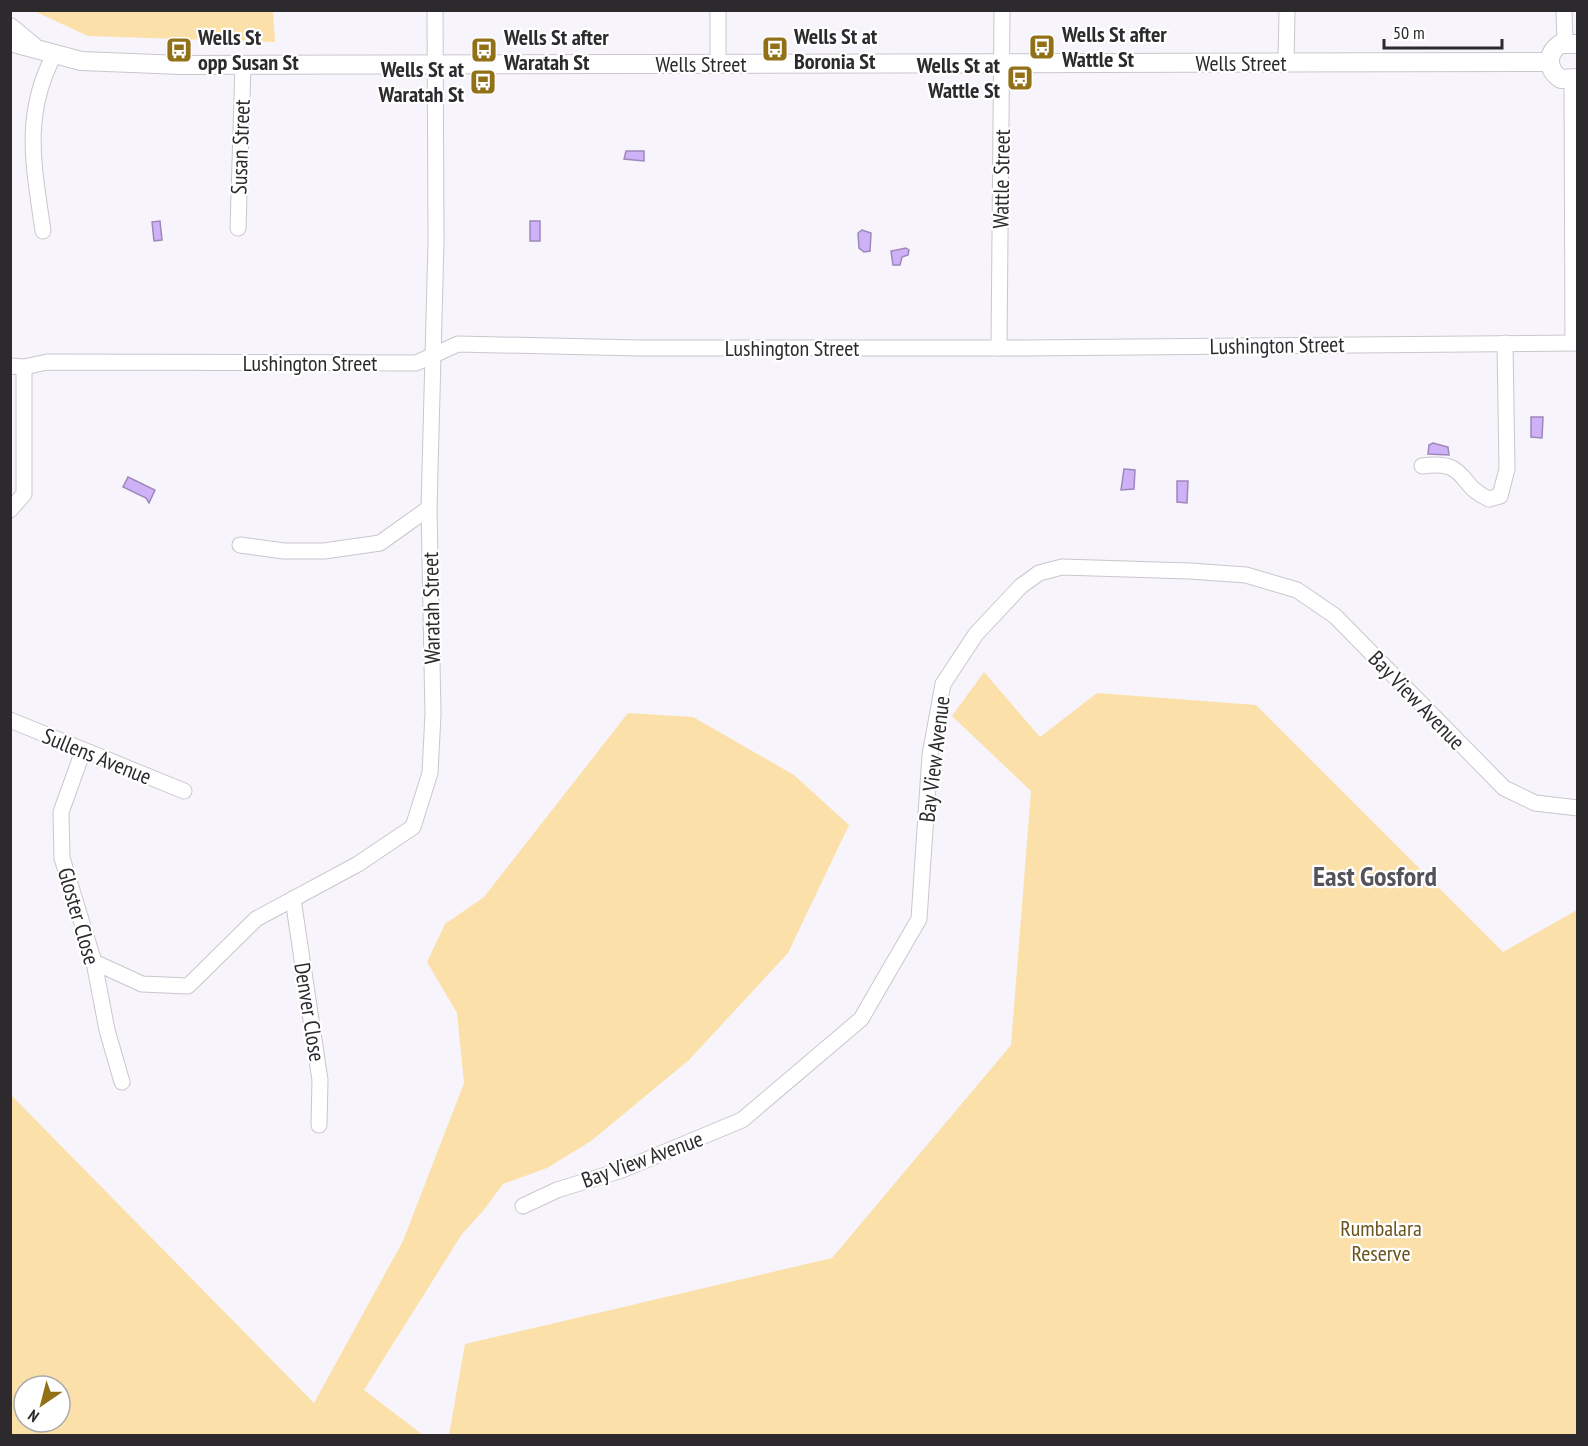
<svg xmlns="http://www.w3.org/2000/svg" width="1588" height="1446" font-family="'PT Sans Narrow',sans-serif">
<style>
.green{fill:#fbe1a9;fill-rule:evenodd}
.water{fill:#ceb1f6;stroke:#9d88ba;stroke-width:1.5}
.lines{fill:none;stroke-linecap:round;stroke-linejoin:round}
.minor-casing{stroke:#c9c7ce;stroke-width:17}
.tertiary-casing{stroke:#c9c7ce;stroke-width:20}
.minor{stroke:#fff;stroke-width:15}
.tertiary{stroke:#fff;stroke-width:18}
.labels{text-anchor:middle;stroke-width:4.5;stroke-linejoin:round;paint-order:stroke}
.poi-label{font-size:22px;font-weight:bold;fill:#2c2a2d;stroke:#fff;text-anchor:start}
.street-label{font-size:22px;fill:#2c2a2d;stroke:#fff}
.park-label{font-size:22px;fill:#6a541c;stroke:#fff}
.district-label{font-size:28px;font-weight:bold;fill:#555259;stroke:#fff}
</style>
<rect width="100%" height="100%" fill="#f7f4fc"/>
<g class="green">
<path d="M 34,11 L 273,11 L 275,42 L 88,36 Z"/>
<path d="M 984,672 L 1040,737 L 1097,693 L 1256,705 L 1503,952 L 1577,910 L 1577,1435 L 449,1435 L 465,1344 L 832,1258 L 1011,1045 L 1031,791 L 952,716 Z"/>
<path d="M 628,713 L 693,717 L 794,775 L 849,825 L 788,953 L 689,1060 L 591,1141 L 547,1168 L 503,1184 L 483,1211 L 462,1234 L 364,1390 L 423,1435 L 11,1435 L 11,1095 L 314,1403 L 403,1241 L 464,1083 L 457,1013 L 427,962 L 445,924 L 484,897 ZM 24,1386 L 60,1386 L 60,1422 L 24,1422 Z"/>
</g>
<g class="water">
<path d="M 626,151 L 644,151 L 644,161 L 624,159 Z"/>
<path d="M 160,221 L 162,240 L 154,241 L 152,222 Z"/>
<rect x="530" y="221" width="10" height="20"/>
<path d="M 862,230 L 871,233 L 870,251 L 864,252 L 859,248 L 858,233 Z"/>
<path d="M 906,248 L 909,250 L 908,255 L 902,257 L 900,265 L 893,265 L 891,251 Z"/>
<path d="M 1531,417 L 1543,417 L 1542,438 L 1531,437 Z"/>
<path d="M 1433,443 L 1448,447 L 1449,455 L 1428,454 L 1429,445 Z"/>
<path d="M 1124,469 L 1135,470 L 1134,489 L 1121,490 Z"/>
<path d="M 128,477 L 155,490 L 149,503 L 146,498 L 123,487 Z"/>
<path d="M 1177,481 L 1188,481 L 1187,503 L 1177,502 Z"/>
</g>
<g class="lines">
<defs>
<g id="minor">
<path d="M 1564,10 L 1565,42"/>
<path d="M 1286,63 L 1287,10"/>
<path d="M 718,64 L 718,10"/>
<path d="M 1572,80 L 1573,343"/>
<path d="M 238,228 L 243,65"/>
<path d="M 43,231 C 34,167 22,116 54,55"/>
<path d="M 999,348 L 1002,10"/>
<path d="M 10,366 L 24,367 L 47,362 L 416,363 L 458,344 L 640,348 L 1025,348 L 1578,343"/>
<path d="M 1422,466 C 1469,459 1457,486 1489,499 L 1500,496 L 1507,469 L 1505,343"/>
<path d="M 10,510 L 24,494 L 24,367"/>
<path d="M 240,545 L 284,551 L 324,551 L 380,543 L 429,508"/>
<path d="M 10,720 L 184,791"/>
<path d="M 83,751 L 61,812 L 62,858 L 94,962 L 107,1030 L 122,1082"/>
<path d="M 293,899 L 320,1080 L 319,1125"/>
<path d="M 94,962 L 142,984 L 188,986 L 256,919 L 358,864 L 413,827 L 430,773 L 433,714 L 429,508 L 436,242 L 435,10"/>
<path d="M 523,1206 L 557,1190 L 622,1170 L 742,1120 L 861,1019 L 919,919 L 930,755 L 943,684 L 976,634 L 1021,586 L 1039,573 L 1062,567 L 1190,571 L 1246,575 L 1297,590 L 1335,616 L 1504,788 L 1535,803 L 1578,808"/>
</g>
<g id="tertiary">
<path d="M 10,27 L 33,46"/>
<path d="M 10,42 L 81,61 L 181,65 L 1549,62"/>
<path d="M 1578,44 L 1560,44 C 1546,54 1547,70 1561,79 L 1578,78"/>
</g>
</defs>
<use href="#minor" class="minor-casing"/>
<use href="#tertiary" class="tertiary-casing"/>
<use href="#minor" class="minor"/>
<use href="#tertiary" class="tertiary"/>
</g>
<defs>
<symbol id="bus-square" viewBox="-11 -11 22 22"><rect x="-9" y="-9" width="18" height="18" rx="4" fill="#927017" stroke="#fff"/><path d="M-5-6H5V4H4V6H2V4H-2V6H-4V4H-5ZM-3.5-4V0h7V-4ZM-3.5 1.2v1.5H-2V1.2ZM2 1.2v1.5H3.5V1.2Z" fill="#fff"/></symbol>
</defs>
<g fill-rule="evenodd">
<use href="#bus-square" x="1027" y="32" width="30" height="30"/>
<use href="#bus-square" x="760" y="34" width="30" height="30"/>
<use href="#bus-square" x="164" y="35" width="30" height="30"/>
<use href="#bus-square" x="469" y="35" width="30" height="30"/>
<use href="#bus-square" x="1005" y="63" width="30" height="30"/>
<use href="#bus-square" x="468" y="67" width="30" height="30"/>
</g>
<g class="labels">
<g class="poi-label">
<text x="1062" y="42">Wells St after<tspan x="1062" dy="25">Wattle St</tspan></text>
<text x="794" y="44">Wells St at<tspan x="794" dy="25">Boronia St</tspan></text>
<text x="198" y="45">Wells St<tspan x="198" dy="25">opp Susan St</tspan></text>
<text x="504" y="45">Wells St after<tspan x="504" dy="25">Waratah St</tspan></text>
<text x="1000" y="73" text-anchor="end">Wells St at<tspan x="1000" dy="25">Wattle St</tspan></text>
<text x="464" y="77" text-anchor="end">Wells St at<tspan x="464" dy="25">Waratah St</tspan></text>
</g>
<g class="street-label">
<text x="1241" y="71">Wells Street</text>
<text x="701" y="72">Wells Street</text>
<text transform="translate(240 147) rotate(-88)" y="8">Susan Street</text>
<text transform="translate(1001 179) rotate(-89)" y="8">Wattle Street</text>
<text transform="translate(1277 345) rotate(-1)" y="8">Lushington Street</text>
<text x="792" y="356">Lushington Street</text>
<text x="310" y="371">Lushington Street</text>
<text transform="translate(431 608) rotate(-91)" y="8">Waratah Street</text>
<text transform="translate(1417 700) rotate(46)" y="8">Bay View Avenue</text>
<text transform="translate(97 756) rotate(22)" y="8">Sullens Avenue</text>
<text transform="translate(934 759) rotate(-83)" y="8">Bay View Avenue</text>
<text transform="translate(79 916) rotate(74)" y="8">Gloster Close</text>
<text transform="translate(310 1012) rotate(81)" y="8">Denver Close</text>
<text transform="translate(642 1159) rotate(-20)" y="8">Bay View Avenue</text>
</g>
<g class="park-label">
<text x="1381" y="1236">Rumbalara<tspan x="1381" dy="25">Reserve</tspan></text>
</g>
<g class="district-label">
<text x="1375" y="886">East Gosford</text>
</g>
</g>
<rect width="1588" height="1446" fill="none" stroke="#2c2a2d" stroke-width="24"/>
<g transform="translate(42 1404) rotate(215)"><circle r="28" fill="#ffffff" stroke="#abaaab" stroke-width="1.5"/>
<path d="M0-4.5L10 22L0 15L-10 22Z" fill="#927017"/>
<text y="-9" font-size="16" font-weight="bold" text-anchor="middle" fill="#2c2a2d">N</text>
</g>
<path d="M1384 39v9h118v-9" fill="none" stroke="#2c2a2d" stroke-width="3"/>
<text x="1393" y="39" font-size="18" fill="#2c2a2d" stroke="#ffffff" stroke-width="4.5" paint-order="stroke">50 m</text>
</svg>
